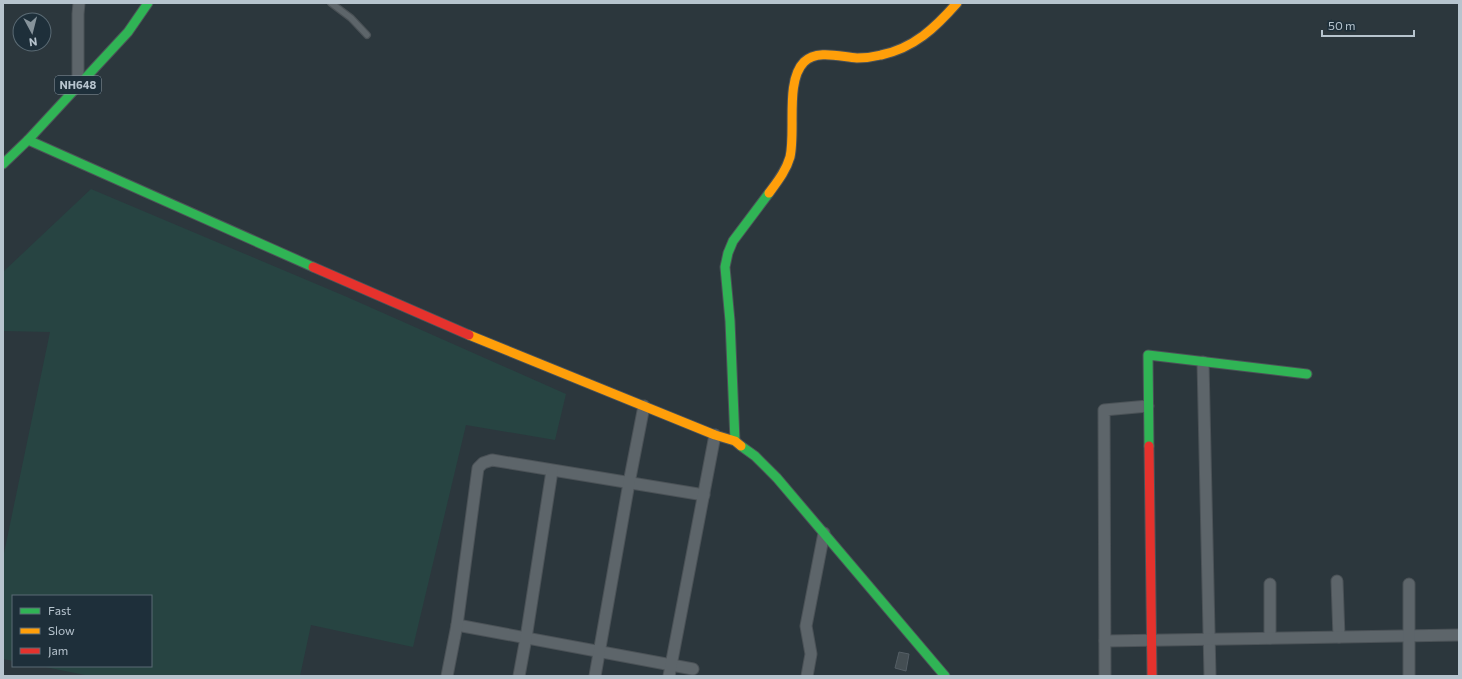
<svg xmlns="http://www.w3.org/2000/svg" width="1462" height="679" font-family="Commissioner,sans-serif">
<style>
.green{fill:#274442}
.building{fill:#444e53;stroke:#545e65}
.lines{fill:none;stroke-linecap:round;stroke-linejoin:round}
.lane-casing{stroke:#4b5257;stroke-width:8}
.street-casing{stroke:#4b5257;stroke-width:13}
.fast-casing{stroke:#4b5257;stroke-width:11}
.slow-casing{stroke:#4b5257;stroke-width:11}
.jam-casing{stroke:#4b5257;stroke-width:11}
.lane{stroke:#5d656a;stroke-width:5.5}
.street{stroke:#5d656a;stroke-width:11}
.fast{stroke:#30b455;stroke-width:9}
.slow{stroke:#ff9f0a;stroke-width:9}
.jam{stroke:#e5322d;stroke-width:9}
.labels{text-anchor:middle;stroke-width:3;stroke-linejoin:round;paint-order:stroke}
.shield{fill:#1e2f3a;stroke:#8997a2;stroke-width:1}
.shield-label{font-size:11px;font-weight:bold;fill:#b7c4ce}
</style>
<rect width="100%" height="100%" fill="#2c373d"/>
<path class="green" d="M 91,189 L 347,297 L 566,394 L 555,440 L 466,425 L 413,647 L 311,625 L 300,676 L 90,676 L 40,666 L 151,666 L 151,596 L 13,596 L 13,661 L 3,659 L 3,558 L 50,332 L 3,331 L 3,272 Z"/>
<path class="building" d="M 899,652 L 909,654 L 906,671 L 895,668 Z"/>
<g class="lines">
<defs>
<path id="lane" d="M 331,3 L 351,18 L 367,35"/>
<g id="street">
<path d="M 78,85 L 78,14 L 79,3"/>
<path d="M 1203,362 L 1210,676"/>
<path d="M 1337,581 L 1339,637"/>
<path d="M 1270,584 L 1270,638"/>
<path d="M 457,625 L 693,669"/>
<path d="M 1105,641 L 1459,635"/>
<path d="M 447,676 L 457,625 L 478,468 L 483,463 L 492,460 L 704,495"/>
<path d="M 519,676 L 526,638 L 552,471"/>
<path d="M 595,676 L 629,483 L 644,406"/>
<path d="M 669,676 L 715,435"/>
<path d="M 807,676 L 811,654 L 806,626 L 824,533"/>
<path d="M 1105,676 L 1104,410 L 1148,406"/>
<path d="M 1409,676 L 1409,584"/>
</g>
<g id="fast">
<path d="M 28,140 L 313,267"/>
<path d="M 3,164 L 28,140 L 128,32 L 148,3"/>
<path d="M 735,441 L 730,321 L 725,267 L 728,253 L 733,241 L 769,193"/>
<path d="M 741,446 L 755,456 L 777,478 L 945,676"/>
<path d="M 1149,446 L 1148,355 L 1307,374"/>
</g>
<g id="slow">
<path d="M 769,193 C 777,182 786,171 790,157 C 796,131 785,81 804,62 C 817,49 841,57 857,58 C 865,58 873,57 881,55 C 914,48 935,28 957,3"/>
<path d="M 469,335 L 715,435 L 735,441 L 741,446"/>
</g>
<g id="jam">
<path d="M 313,267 L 469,335"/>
<path d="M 1149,446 L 1152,676"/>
</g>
</defs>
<use href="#lane" class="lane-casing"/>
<use href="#street" class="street-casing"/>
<use href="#fast" class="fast-casing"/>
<use href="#slow" class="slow-casing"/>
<use href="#jam" class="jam-casing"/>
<use href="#lane" class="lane"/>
<use href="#street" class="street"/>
<use href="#fast" class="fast"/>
<use href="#slow" class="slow"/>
<use href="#jam" class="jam"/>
</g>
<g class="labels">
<rect class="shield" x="55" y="76" width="46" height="18" rx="3"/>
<g class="shield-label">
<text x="78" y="89">NH648</text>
</g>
</g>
<rect width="1462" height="679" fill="none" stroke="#b7c4ce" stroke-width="8"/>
<rect x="12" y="595" width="140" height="72" fill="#1e2f3a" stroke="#5b6b75"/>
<rect x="20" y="608" width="20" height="6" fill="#30b455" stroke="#5b6b75"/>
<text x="48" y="615" font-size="12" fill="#b7c4ce">Fast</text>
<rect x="20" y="628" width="20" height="6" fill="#ff9f0a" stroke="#5b6b75"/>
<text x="48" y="635" font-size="12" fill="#b7c4ce">Slow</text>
<rect x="20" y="648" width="20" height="6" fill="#e5322d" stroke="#5b6b75"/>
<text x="48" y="655" font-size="12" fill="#b7c4ce">Jam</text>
<g transform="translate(32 32) rotate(173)"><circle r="19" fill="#1e2f3a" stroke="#5b6b75"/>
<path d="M0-3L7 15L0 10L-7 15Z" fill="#86939b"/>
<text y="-6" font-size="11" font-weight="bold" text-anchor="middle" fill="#b7c4ce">N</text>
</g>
<path d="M1322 30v6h92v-6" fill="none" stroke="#b7c4ce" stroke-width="2"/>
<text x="1328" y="30" font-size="12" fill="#b7c4ce" stroke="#1e2f3a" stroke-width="3" paint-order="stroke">50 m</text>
</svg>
